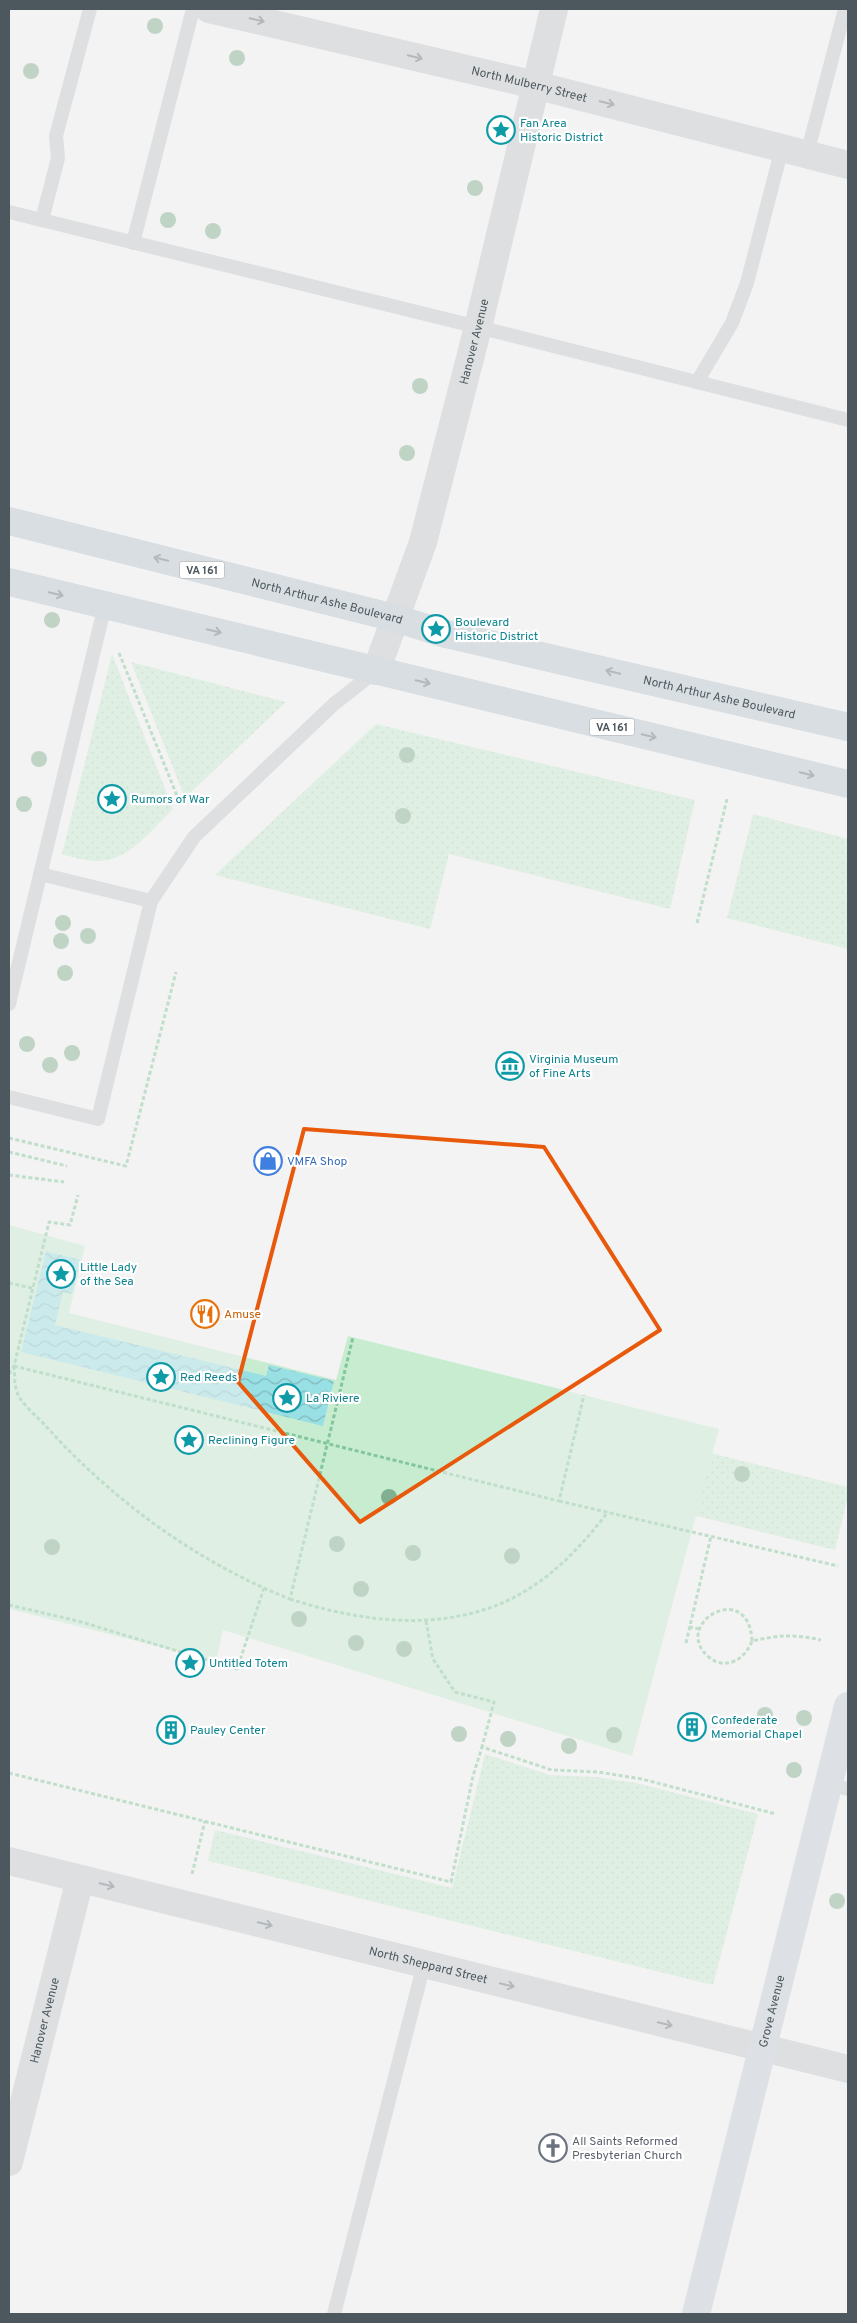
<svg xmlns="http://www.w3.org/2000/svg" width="857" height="2323" font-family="Overpass,sans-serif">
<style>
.grass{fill:url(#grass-dots)}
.park{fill:#c7ecd0}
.water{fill:url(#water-waves)}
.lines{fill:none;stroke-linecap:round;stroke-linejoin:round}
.path{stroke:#82c79b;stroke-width:3;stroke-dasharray:4 2.5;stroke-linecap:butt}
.lane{stroke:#c0c8cd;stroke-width:14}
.street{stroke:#c0c8cd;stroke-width:28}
.secondary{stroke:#c1cbd2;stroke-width:28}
.primary{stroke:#b6c5ce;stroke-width:28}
.tree{fill:#80b091}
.oneway{stroke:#69747a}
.oneway2{stroke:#66737a}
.marked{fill:none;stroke:#e8590c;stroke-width:4;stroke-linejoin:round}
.labels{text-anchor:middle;stroke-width:4.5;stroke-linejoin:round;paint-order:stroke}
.shield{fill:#fff;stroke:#828a8e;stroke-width:1}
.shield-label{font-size:11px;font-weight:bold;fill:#4c585e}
.street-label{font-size:12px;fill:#4c585e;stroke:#fff}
.culture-label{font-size:12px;fill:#0d838f;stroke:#fff;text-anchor:start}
.shop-label{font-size:12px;fill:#366cbe;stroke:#fff;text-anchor:start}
.food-label{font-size:12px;fill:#c56008;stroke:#fff;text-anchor:start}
.worship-label{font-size:12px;fill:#5b616d;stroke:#fff;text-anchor:start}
</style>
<defs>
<pattern id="grass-dots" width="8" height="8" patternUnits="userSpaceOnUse" patternTransform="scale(1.25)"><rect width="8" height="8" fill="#c7ecd0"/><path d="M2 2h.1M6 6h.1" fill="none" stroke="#adccb5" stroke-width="1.8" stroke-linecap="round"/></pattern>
<pattern id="water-waves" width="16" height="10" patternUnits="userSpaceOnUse" patternTransform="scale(1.25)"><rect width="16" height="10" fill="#99e0e4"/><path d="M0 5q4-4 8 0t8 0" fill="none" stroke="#7fb8bc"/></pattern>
</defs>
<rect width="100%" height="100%" fill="#f4f3f3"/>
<g class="grass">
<path d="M 112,654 L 173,809 C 150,831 128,864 93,861 C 82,860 72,857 62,854 Z"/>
<path d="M 131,662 L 286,702 L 185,798 Z"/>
<path d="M 376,724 L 695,800 L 670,909 L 449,854 L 430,929 L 215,875 Z"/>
<path d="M 753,814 L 848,839 L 848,949 L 727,918 Z"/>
<path d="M 586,1422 L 848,1487 L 848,1496 L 835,1550 L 571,1485 Z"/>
<path d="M 485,1754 L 550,1775 L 596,1777 L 636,1783 L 758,1814 L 713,1985 L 208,1861 L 215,1830 L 452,1888 Z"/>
</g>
<path class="park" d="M 9,1225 L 85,1246 L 69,1313 L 336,1380 L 348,1336 L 719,1429 L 632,1756 L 223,1630 L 216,1661 L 9,1609 Z"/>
<path class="water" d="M 46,1251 L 80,1260 L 72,1294 L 63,1292 L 55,1325 L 266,1376 L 269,1365 L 334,1381 L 323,1426 L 21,1352 Z"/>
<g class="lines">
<g class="path">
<path d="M 119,653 L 180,803"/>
<path d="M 697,923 L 727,799"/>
<path d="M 9,1138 L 126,1166 L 176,972"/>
<path d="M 9,1152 L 67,1166"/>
<path d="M 9,1175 L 64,1182"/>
<path d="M 9,1283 L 32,1288"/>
<path d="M 14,1366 L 559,1501 L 584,1395"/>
<path d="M 14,1366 C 15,1374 14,1384 17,1392 C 19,1401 37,1417 44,1424 C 111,1499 196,1562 290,1599 L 353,1337"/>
<path d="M 9,1374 L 14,1366 L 49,1222 L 70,1225 L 78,1195"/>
<path d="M 559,1501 L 838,1566"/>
<path d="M 290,1599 C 369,1625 464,1635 536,1584 C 564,1565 587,1539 608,1512"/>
<path d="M 9,1605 L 78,1621 L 237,1669 L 264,1588"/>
<path d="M 426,1621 L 433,1659 L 455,1692 L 494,1702 L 482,1747"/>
<path d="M 689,1627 L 700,1629"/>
<path d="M 752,1641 C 749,1577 668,1625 710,1658 C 727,1671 746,1658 752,1641 C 779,1635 794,1634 821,1640"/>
<path d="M 686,1643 L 711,1536"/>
<path d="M 9,1773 L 451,1882 L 473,1776 L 482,1747 L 552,1770 L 598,1772 L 642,1779 L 776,1814"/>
<path d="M 192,1874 L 205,1821"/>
</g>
<g class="lane">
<path d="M 807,154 L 845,9"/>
<path d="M 9,212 L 478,327 L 848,420"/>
<path d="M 42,220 L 58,158 L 56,136 L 90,9"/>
<path d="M 133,243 L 193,9"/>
<path d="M 697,382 L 732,323 L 747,283 L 782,148"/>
<path d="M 151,901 L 194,837 L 334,704 L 376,671"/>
<path d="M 9,1004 L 105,605"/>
<path d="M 9,1097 L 98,1119 L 151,901 L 40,874"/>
<path d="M 828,1784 L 848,1789"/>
<path d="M 334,2314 L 424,1964"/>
</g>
<g class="street">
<path id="s1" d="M 209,9 L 535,85 L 848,165"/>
<path id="s2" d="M 376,671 L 423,542 L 478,327 L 554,9"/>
<path id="s3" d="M 9,1861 L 848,2069"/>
<path id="s4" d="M 9,2162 L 80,1879"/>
</g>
<path class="secondary" id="s5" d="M 696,2314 L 848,1706"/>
<g class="primary">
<path id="s6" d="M 9,521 L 395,618 L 442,633 L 848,727"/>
<path d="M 9,582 L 848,784"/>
</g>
</g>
<g class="tree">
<circle cx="155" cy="26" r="8"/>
<circle cx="237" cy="58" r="8"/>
<circle cx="31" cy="71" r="8"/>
<circle cx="475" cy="188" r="8"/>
<circle cx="168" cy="220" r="8"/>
<circle cx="213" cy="231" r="8"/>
<circle cx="420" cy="386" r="8"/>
<circle cx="407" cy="453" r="8"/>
<circle cx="52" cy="620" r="8"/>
<circle cx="407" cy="755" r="8"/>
<circle cx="39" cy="759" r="8"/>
<circle cx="24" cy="804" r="8"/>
<circle cx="403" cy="816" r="8"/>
<circle cx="63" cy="923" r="8"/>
<circle cx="88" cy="936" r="8"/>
<circle cx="61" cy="941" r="8"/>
<circle cx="65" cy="973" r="8"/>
<circle cx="27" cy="1044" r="8"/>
<circle cx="72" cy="1053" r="8"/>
<circle cx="50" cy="1065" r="8"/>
<circle cx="742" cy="1474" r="8"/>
<circle cx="389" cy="1497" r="8"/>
<circle cx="337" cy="1544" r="8"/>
<circle cx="52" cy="1547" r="8"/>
<circle cx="413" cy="1553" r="8"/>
<circle cx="512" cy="1556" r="8"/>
<circle cx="361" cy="1589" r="8"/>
<circle cx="299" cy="1619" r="8"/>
<circle cx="356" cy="1643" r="8"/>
<circle cx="404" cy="1649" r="8"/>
<circle cx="765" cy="1715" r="8"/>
<circle cx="804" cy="1718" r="8"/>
<circle cx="459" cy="1734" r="8"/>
<circle cx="614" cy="1735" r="8"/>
<circle cx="508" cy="1739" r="8"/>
<circle cx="569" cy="1746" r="8"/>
<circle cx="794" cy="1770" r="8"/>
<circle cx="837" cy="1901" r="8"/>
</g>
<defs><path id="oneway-shaft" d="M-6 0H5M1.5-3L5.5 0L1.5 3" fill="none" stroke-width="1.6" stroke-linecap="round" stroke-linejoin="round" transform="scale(1.25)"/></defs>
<g class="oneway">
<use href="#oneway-shaft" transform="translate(257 20) rotate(13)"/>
<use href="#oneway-shaft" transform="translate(415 57) rotate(13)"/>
<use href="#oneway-shaft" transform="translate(607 103) rotate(14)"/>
<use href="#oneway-shaft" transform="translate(107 1885) rotate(14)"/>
<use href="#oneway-shaft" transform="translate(265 1924) rotate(14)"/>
<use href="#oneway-shaft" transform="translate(507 1985) rotate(14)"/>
<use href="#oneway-shaft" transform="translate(665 2024) rotate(14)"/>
</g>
<g class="oneway2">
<use href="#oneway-shaft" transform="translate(161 559) rotate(-166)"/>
<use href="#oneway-shaft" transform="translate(56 594) rotate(14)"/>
<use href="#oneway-shaft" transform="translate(214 631) rotate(13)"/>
<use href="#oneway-shaft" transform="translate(613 672) rotate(-167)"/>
<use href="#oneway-shaft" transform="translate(423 682) rotate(13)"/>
<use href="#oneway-shaft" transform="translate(649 736) rotate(14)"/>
<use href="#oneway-shaft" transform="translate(807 774) rotate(14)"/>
</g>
<path d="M0 0H857V2323H0ZM 304,1129 L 544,1147 L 660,1330 L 360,1522 L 238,1382 Z" fill="#f4f3f3" fill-opacity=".55" fill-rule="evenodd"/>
<path class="marked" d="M 304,1129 L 544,1147 L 660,1330 L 360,1522 L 238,1382 Z"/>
<defs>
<symbol id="sight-ring" viewBox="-11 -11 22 22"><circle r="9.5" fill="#fff" stroke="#0f9aa8" stroke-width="1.5"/><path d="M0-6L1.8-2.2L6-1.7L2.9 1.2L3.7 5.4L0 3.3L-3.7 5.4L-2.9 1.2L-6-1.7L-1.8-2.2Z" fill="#0f9aa8"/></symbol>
<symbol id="museum-ring" viewBox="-11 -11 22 22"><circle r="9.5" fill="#fff" stroke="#0f9aa8" stroke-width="1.5"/><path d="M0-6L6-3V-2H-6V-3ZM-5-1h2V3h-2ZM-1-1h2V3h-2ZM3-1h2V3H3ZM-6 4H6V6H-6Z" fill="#0f9aa8"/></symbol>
<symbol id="shop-ring" viewBox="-11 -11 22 22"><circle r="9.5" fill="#fff" stroke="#3f7fe0" stroke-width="1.5"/><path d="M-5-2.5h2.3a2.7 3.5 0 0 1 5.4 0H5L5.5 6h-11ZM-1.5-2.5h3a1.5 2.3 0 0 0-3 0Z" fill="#3f7fe0"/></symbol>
<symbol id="restaurant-ring" viewBox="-11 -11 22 22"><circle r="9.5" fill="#fff" stroke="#e8710a" stroke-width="1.5"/><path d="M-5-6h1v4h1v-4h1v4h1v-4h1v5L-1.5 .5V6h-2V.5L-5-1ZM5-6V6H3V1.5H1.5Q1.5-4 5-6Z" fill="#e8710a"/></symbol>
<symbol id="building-ring" viewBox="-11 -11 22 22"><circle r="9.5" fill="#fff" stroke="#0f9aa8" stroke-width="1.5"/><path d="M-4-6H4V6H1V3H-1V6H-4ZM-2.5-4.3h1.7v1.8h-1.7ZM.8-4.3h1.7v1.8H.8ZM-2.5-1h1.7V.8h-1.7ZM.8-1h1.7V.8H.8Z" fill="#0f9aa8"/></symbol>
<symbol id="church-ring" viewBox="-11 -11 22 22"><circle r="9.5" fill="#fff" stroke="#6b7280" stroke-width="1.5"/><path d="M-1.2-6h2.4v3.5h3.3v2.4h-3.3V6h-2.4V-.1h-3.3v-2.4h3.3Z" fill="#6b7280"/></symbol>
</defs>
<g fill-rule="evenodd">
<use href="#sight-ring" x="485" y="114" width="32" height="32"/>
<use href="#sight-ring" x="420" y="613" width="32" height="32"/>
<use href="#sight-ring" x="96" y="783" width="32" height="32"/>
<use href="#museum-ring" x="494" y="1050" width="32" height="32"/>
<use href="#shop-ring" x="252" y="1145" width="32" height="32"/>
<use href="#sight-ring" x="45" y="1258" width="32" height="32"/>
<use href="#restaurant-ring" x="189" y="1298" width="32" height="32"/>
<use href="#sight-ring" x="145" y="1361" width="32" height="32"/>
<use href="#sight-ring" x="271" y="1382" width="32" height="32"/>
<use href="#sight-ring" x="173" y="1424" width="32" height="32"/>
<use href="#sight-ring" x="174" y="1647" width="32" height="32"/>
<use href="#building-ring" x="676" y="1711" width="32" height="32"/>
<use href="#building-ring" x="155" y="1714" width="32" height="32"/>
<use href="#church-ring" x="537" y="2132" width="32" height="32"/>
</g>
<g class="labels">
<g class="shield">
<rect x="179.5" y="561.5" width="45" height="17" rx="4"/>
<rect x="589.5" y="718.5" width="45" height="17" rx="4"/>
</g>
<g class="shield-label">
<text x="202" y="574">VA 161</text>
<text x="612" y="731">VA 161</text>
</g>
<g class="street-label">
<text dy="4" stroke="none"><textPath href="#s1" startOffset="329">North Mulberry Street</textPath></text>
<text dy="4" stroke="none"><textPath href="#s2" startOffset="344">Hanover Avenue</textPath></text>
<text dy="4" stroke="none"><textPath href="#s6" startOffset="328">North Arthur Ashe Boulevard</textPath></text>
<text dy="4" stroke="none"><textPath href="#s6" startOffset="732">North Arthur Ashe Boulevard</textPath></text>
<text dy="4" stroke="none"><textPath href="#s3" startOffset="432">North Sheppard Street</textPath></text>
<text dy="4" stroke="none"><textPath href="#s5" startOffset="312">Grove Avenue</textPath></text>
<text dy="4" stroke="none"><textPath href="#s4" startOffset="146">Hanover Avenue</textPath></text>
</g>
<g class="culture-label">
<text x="520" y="127">Fan Area<tspan x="520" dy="14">Historic District</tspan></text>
<text x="455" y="626">Boulevard<tspan x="455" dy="14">Historic District</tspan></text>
<text x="131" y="803">Rumors of War</text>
<text x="529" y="1063">Virginia Museum<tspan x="529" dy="14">of Fine Arts</tspan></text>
<text x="80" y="1271">Little Lady<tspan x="80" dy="14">of the Sea</tspan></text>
<text x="180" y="1381">Red Reeds</text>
<text x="306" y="1402">La Riviere</text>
<text x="208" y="1444">Reclining Figure</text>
<text x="209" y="1667">Untitled Totem</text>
<text x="711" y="1724">Confederate<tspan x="711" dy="14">Memorial Chapel</tspan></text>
<text x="190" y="1734">Pauley Center</text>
</g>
<g class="shop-label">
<text x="287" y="1165">VMFA Shop</text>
</g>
<g class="food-label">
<text x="224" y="1318">Amuse</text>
</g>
<g class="worship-label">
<text x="572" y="2145">All Saints Reformed<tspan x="572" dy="14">Presbyterian Church</tspan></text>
</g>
</g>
<rect width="857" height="2323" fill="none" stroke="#4c585e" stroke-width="20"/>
</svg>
